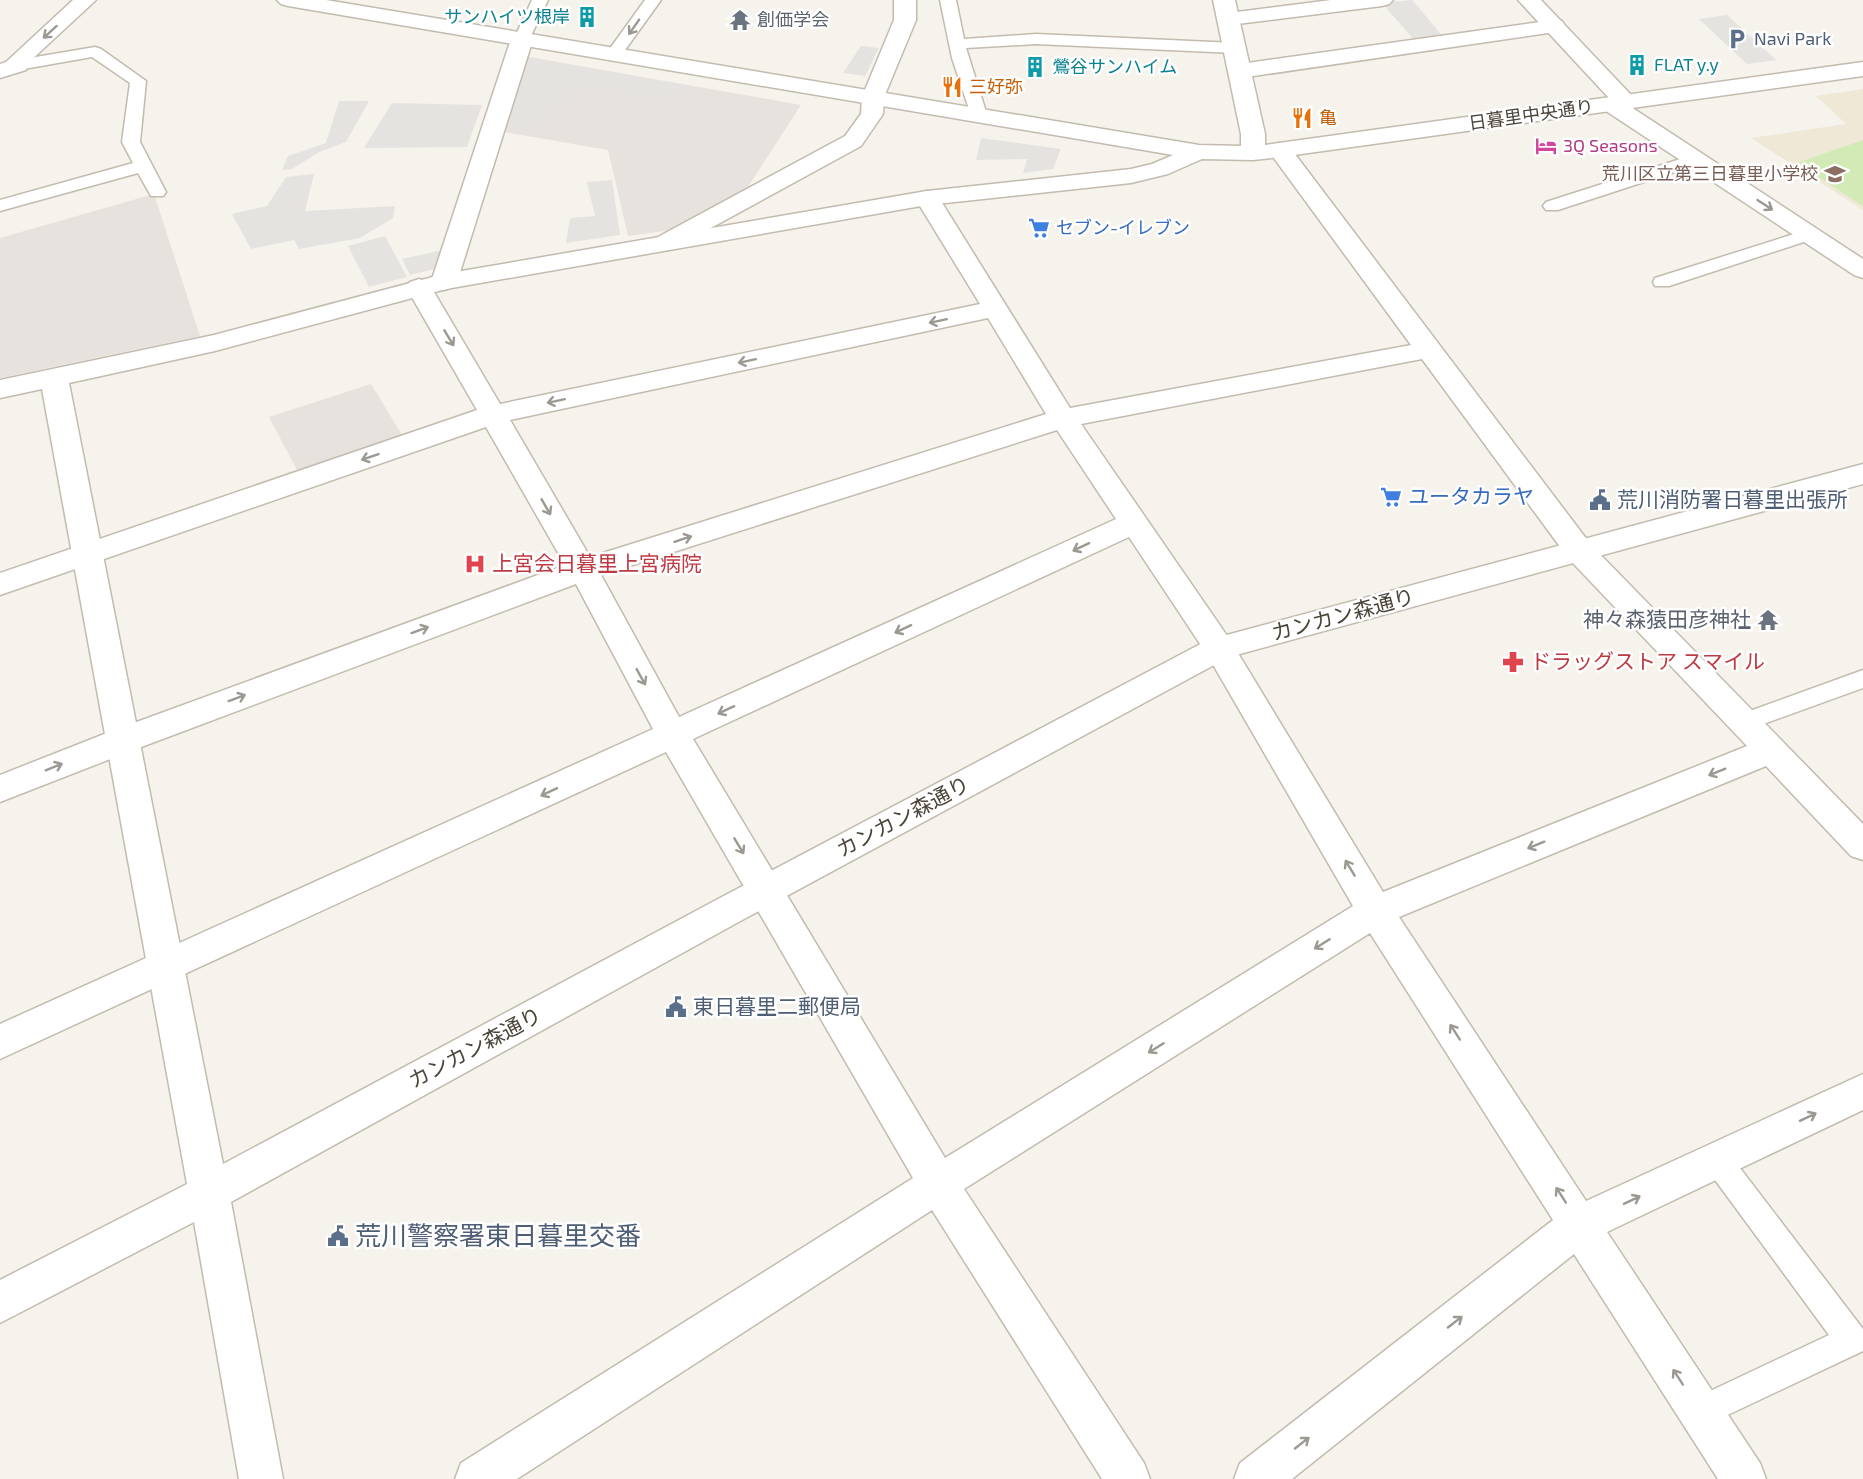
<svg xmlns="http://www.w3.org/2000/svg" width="1863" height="1479" font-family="'Exo 2','Noto Sans JP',sans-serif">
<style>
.industrial{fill:#e6e2dd}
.education{fill:#efe8d6}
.green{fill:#d2eab5}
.parking{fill:#e5e3e0}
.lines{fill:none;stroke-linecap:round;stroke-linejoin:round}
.service-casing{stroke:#c2bbae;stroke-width:3}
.pedestrian-casing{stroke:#c2bbae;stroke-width:3}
.minor-casing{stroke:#c2bbae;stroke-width:3}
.tertiary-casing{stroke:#c2bbae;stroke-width:3}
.service{fill:#fff;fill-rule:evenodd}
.pedestrian{fill:#fff;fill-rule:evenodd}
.minor{fill:#fff;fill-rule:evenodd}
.tertiary{fill:#fff;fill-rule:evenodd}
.oneway{stroke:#9c9892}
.labels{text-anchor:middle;stroke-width:5;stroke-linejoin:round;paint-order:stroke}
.far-culture-label{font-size:18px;fill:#0d838f;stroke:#fff;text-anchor:start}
.far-worship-label{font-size:18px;fill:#5b616d;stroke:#fff;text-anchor:start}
.far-service-label{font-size:18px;fill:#4e5e75;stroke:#fff;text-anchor:start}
.far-food-label{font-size:18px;fill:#c56008;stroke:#fff;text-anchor:start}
.far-street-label{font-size:18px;fill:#4b4439;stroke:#fff}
.far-hotel-label{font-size:18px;fill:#b23c85;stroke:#fff;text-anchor:start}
.far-education-label{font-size:18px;fill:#785e54;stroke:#fff;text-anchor:end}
.far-shop-label{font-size:18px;fill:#366cbe;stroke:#fff;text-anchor:start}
.shop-label{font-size:21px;fill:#366cbe;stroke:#fff;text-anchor:start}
.service-label{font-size:21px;fill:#4e5e75;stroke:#fff;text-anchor:start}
.health-label{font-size:21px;fill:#be3a42;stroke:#fff;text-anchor:start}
.street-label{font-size:21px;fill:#4b4439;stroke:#fff}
.worship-label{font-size:21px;fill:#5b616d;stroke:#fff;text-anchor:end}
.near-service-label{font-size:26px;fill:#4e5e75;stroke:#fff;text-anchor:start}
</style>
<rect width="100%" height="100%" fill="#f6f3ec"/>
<g class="industrial">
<path d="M 524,56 L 801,105 L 748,187 L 686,228 L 628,236 L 608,150 L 498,131 Z"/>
<path d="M 154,194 L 200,336 L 0,378 L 0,238 Z"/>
<path d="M 371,384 L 402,435 L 297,470 L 269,417 Z"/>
</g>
<path class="education" d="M 1863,89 L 1863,210 L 1751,138 L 1846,124 L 1816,96 Z"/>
<path class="green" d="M 1863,140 L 1863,206 L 1797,163 Z"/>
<g class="parking">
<path d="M 1412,0 L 1445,39 L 1416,42 L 1382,3 Z"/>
<path d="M 1727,15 L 1776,60 L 1747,64 L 1699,19 Z"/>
<path d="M 861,46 L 879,48 L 865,76 L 843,73 Z"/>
<path d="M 522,58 L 694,87 L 682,98 L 587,83 L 531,129 L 499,129 Z"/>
<path d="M 339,101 L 369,101 L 346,142 L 319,152 L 292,169 L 282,170 L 288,156 L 326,143 Z"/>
<path d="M 392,103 L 482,105 L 467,147 L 364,148 Z"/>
<path d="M 981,138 L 1061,149 L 1060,151 L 1053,169 L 1023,173 L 1027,159 L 976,160 Z"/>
<path d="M 314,174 L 305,211 L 395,206 L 393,218 L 360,238 L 299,249 L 294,240 L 251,249 L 232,214 L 267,206 L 286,177 Z"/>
<path d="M 612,180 L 620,235 L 566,243 L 570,218 L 595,216 L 587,182 Z"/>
<path d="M 385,236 L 407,277 L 369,287 L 348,246 Z"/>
<path d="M 443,250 L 442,267 L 410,275 L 402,259 Z"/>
</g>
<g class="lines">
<defs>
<g id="service">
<path d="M 532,0 L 548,0 L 528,42 L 516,42 L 514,39 Z"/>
<path d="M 645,0 L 661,0 L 620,57 L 608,57 L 606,54 Z"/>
<path d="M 940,0 L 956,0 L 964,39 L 1036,34 L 1235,43 L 1243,48 L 1235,53 L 1036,44 L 966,48 L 987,115 L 979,120 L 971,115 L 952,58 Z"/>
<path d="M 95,47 L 101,49 L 146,81 L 140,142 L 166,192 L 163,196 L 151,196 L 138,173 L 0,211 L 0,200 L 133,163 L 122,142 L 130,83 L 92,57 L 18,70 L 10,65 L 18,60 Z"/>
<path d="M 1696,154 L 1702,155 L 1705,159 L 1702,163 L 1558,210 L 1546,210 L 1543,206 L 1546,202 Z"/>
<path d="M 1810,229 L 1816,230 L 1819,234 L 1816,238 L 1669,286 L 1655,286 L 1653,282 L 1655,278 Z"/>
<path d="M 1863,670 L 1863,688 L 1744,731 L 1736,728 L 1732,722 L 1736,716 Z"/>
<path d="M 1717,1147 L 1727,1151 L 1863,1329 L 1863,1351 L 1700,1428 L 1689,1423 L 1684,1412 L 1689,1401 L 1829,1335 L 1707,1169 L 1703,1160 L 1707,1151 Z"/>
</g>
<path id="pedestrian" d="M 1554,20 L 1562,21 L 1565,26 L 1562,31 L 1240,78 L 1232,76 L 1229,71 L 1232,66 L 1240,64 Z"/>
<g id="minor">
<path d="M 73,0 L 96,0 L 28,63 L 26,70 L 0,78 L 0,64 L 6,62 Z"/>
<path d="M 894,0 L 916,0 L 916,20 L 884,97 L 883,114 L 861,146 L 676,247 L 667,249 L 658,247 L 655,242 L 658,237 L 845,136 L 861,114 L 862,97 L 894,20 Z"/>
<path d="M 1331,0 L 1393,0 L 1389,4 L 1382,6 L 1229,25 L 1221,24 L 1218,19 L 1221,14 L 1229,13 Z"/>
<path d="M 1518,0 L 1541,0 L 1633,97 L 1636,102 L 1631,107 L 1863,259 L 1863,278 L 1854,275 L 1603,109 L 1600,104 L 1603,99 L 1609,98 Z"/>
<path d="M 522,32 L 530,34 L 533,39 L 457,282 L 453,287 L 444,290 L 435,287 L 431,282 L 511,39 L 514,34 Z"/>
<path d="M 1280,143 L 1288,145 L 1591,545 L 1863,824 L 1863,860 L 1851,856 L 1766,766 L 1399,917 L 1586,1201 L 1863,1074 L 1863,1110 L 1607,1232 L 1760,1463 L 1766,1479 L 1718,1479 L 1574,1254 L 1292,1479 L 1234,1479 L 1240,1463 L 1553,1220 L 1370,933 L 964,1189 L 1144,1463 L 1150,1479 L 1102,1479 L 932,1210 L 517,1479 L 455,1479 L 461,1463 L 913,1178 L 666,752 L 0,1059 L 0,1024 L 653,729 L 576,584 L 136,749 L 0,802 L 0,775 L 112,731 L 565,565 L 486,427 L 0,595 L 0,573 L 477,410 L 406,287 L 410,282 L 419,279 L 428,282 L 500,404 L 980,304 L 915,198 L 918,193 L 927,191 L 936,193 L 939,198 L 1070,408 L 1411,345 L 1268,150 L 1272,145 ZM 988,318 L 1046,414 L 590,557 L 510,420 ZM 1422,359 L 1569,559 L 1747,746 L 1383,892 L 1230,640 L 1081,424 ZM 1057,430 L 1116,519 L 679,717 L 601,575 ZM 1129,537 L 1208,656 L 1353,906 L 945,1158 L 693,739 Z"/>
</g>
<path id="tertiary" d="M 277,0 L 326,0 L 1199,145 L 1241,146 L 1241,134 L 1213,0 L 1235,0 L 1265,134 L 1265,145 L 1863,62 L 1863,76 L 1280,157 L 1253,160 L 1202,159 L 1168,174 L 1131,183 L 927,205 L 446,289 L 215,351 L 69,383 L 223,1164 L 718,899 L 1208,640 L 1863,464 L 1863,484 L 1229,657 L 744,919 L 231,1202 L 283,1479 L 239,1479 L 194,1222 L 0,1323 L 0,1280 L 187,1184 L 42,389 L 0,398 L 0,380 L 214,335 L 444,274 L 927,191 L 1131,169 L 1152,164 L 1173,155 L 288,6 L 281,4 Z"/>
</defs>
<use href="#service" class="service-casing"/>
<use href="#pedestrian" class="pedestrian-casing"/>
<use href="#minor" class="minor-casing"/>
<use href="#tertiary" class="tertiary-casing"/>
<use href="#service" class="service"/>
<use href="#pedestrian" class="pedestrian"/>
<use href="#minor" class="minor"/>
<use href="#tertiary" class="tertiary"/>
</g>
<defs><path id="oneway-shaft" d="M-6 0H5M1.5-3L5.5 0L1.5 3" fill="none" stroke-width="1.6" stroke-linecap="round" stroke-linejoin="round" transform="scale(1.5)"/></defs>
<g class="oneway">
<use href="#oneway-shaft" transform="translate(634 27) rotate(125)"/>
<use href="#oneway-shaft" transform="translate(50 32) rotate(138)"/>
<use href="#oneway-shaft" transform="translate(1765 205) rotate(33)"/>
<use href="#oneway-shaft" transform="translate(938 321) rotate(168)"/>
<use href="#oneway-shaft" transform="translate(449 338) rotate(59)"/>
<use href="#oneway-shaft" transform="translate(747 361) rotate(168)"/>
<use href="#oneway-shaft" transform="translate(556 401) rotate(168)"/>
<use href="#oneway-shaft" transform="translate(370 457) rotate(161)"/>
<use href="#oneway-shaft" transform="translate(546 507) rotate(60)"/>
<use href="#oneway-shaft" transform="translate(683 539) rotate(-18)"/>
<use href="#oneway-shaft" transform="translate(1081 547) rotate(155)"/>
<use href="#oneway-shaft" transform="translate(903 629) rotate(155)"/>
<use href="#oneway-shaft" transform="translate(420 630) rotate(-20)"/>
<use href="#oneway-shaft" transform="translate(641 677) rotate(61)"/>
<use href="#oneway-shaft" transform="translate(237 698) rotate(-20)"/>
<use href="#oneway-shaft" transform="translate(726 710) rotate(155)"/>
<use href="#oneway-shaft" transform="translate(54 767) rotate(-22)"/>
<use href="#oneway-shaft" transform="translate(1717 772) rotate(158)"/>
<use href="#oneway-shaft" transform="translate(549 792) rotate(155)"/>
<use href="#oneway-shaft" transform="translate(1536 845) rotate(158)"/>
<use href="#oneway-shaft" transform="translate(739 846) rotate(59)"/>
<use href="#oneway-shaft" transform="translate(1350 868) rotate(-121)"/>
<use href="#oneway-shaft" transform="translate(1322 944) rotate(148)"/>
<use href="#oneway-shaft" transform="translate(1455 1032) rotate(-123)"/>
<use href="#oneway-shaft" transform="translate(1156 1048) rotate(148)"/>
<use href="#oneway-shaft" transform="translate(1808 1117) rotate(-25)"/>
<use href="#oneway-shaft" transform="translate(1561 1195) rotate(-123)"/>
<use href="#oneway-shaft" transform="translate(1632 1200) rotate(-25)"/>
<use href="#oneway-shaft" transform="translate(1455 1322) rotate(-38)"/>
<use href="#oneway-shaft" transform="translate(1678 1377) rotate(-123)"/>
<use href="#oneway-shaft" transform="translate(1302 1443) rotate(-38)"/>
</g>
<defs>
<symbol id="building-bare" viewBox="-9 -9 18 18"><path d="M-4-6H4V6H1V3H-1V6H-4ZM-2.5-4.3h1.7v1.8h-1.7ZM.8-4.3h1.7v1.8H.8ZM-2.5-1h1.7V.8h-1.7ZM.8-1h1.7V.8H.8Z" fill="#0f9aa8" stroke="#fff" stroke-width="2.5" paint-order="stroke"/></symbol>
<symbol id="temple-bare" viewBox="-9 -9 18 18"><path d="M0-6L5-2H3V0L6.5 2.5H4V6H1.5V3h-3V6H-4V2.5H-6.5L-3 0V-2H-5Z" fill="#6b7280" stroke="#fff" stroke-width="2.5" paint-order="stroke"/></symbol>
<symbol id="parking-bare" viewBox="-9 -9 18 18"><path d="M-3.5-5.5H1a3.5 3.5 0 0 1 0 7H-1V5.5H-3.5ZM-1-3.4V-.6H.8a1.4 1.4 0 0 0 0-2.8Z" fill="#5c6f8a" stroke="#fff" stroke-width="2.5" paint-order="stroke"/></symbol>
<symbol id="restaurant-bare" viewBox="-9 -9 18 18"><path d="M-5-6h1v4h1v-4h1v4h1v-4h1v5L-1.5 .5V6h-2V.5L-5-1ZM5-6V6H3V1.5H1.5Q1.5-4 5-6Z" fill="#e8710a" stroke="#fff" stroke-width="2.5" paint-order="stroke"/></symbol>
<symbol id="hotel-bare" viewBox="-9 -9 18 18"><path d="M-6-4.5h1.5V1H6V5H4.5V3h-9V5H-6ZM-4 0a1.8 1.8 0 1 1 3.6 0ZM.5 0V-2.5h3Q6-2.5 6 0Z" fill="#d1479c" stroke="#fff" stroke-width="2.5" paint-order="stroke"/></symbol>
<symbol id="school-bare" viewBox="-9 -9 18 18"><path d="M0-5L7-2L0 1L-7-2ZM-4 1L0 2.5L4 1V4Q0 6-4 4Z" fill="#8d6e63" stroke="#fff" stroke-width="2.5" paint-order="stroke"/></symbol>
<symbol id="supermarket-bare" viewBox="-9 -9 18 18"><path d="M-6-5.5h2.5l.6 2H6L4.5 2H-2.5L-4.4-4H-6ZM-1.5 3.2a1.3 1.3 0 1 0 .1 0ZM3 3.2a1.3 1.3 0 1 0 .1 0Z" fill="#3f7fe0" stroke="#fff" stroke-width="2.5" paint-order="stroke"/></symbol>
<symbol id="civic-bare" viewBox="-9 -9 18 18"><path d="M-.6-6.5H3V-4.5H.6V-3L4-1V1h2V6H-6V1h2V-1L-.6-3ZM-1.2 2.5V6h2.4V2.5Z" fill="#5c6f8a" stroke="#fff" stroke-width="2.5" paint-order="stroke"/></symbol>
<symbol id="hospital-bare" viewBox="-9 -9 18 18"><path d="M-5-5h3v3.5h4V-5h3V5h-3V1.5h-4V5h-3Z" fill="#e0444e" stroke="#fff" stroke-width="2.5" paint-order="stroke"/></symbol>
<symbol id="pharmacy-bare" viewBox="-9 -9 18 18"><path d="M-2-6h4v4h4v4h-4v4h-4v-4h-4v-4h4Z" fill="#e0444e" stroke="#fff" stroke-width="2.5" paint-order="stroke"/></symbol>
</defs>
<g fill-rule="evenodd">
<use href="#building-bare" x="572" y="2" width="30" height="30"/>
<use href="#temple-bare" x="725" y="5" width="30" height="30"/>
<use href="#parking-bare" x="1722" y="24" width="30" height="30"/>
<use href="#building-bare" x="1622" y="50" width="30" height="30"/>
<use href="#building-bare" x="1020" y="52" width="30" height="30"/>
<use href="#restaurant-bare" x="937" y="72" width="30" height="30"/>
<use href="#restaurant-bare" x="1287" y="103" width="30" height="30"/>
<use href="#hotel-bare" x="1531" y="131" width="30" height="30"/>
<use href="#school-bare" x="1820" y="159" width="30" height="30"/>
<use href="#supermarket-bare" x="1024" y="213" width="30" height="30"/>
<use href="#supermarket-bare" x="1376" y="482" width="30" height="30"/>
<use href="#civic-bare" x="1585" y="485" width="30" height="30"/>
<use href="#hospital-bare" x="460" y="549" width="30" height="30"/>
<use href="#temple-bare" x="1753" y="605" width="30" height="30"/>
<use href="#pharmacy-bare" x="1498" y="647" width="30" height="30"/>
<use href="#civic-bare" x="661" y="992" width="30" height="30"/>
<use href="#civic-bare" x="323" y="1221" width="30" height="30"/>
</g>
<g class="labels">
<g class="far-culture-label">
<text x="570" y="23" text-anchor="end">サンハイツ根岸</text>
<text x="1654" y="71">FLAT y.y</text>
<text x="1052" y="73">鶯谷サンハイム</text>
</g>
<g class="far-worship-label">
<text x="757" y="26">創価学会</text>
</g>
<g class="far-service-label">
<text x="1754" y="45">Navi Park</text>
</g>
<g class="far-food-label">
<text x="969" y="93">三好弥</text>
<text x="1319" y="124">亀</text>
</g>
<g class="far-street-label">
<text transform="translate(1531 115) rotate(-8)" y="6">日暮里中央通り</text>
</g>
<g class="far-hotel-label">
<text x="1563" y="152">3Q Seasons</text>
</g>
<g class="far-education-label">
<text x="1818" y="180">荒川区立第三日暮里小学校</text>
</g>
<g class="far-shop-label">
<text x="1056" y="234">セブン-イレブン</text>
</g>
<g class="shop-label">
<text x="1408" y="504">ユータカラヤ</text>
</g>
<g class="service-label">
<text x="1617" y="507">荒川消防署日暮里出張所</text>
<text x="693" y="1014">東日暮里二郵便局</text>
</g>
<g class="health-label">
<text x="492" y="571">上宮会日暮里上宮病院</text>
<text x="1530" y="669">ドラッグストア スマイル</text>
</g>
<g class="street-label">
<text transform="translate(1343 615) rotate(-15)" y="7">カンカン森通り</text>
<text transform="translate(903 817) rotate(-28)" y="7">カンカン森通り</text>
<text transform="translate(475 1048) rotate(-28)" y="7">カンカン森通り</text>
</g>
<g class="worship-label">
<text x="1751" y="627">神々森猿田彦神社</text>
</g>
<g class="near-service-label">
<text x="355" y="1245">荒川警察署東日暮里交番</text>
</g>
</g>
</svg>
